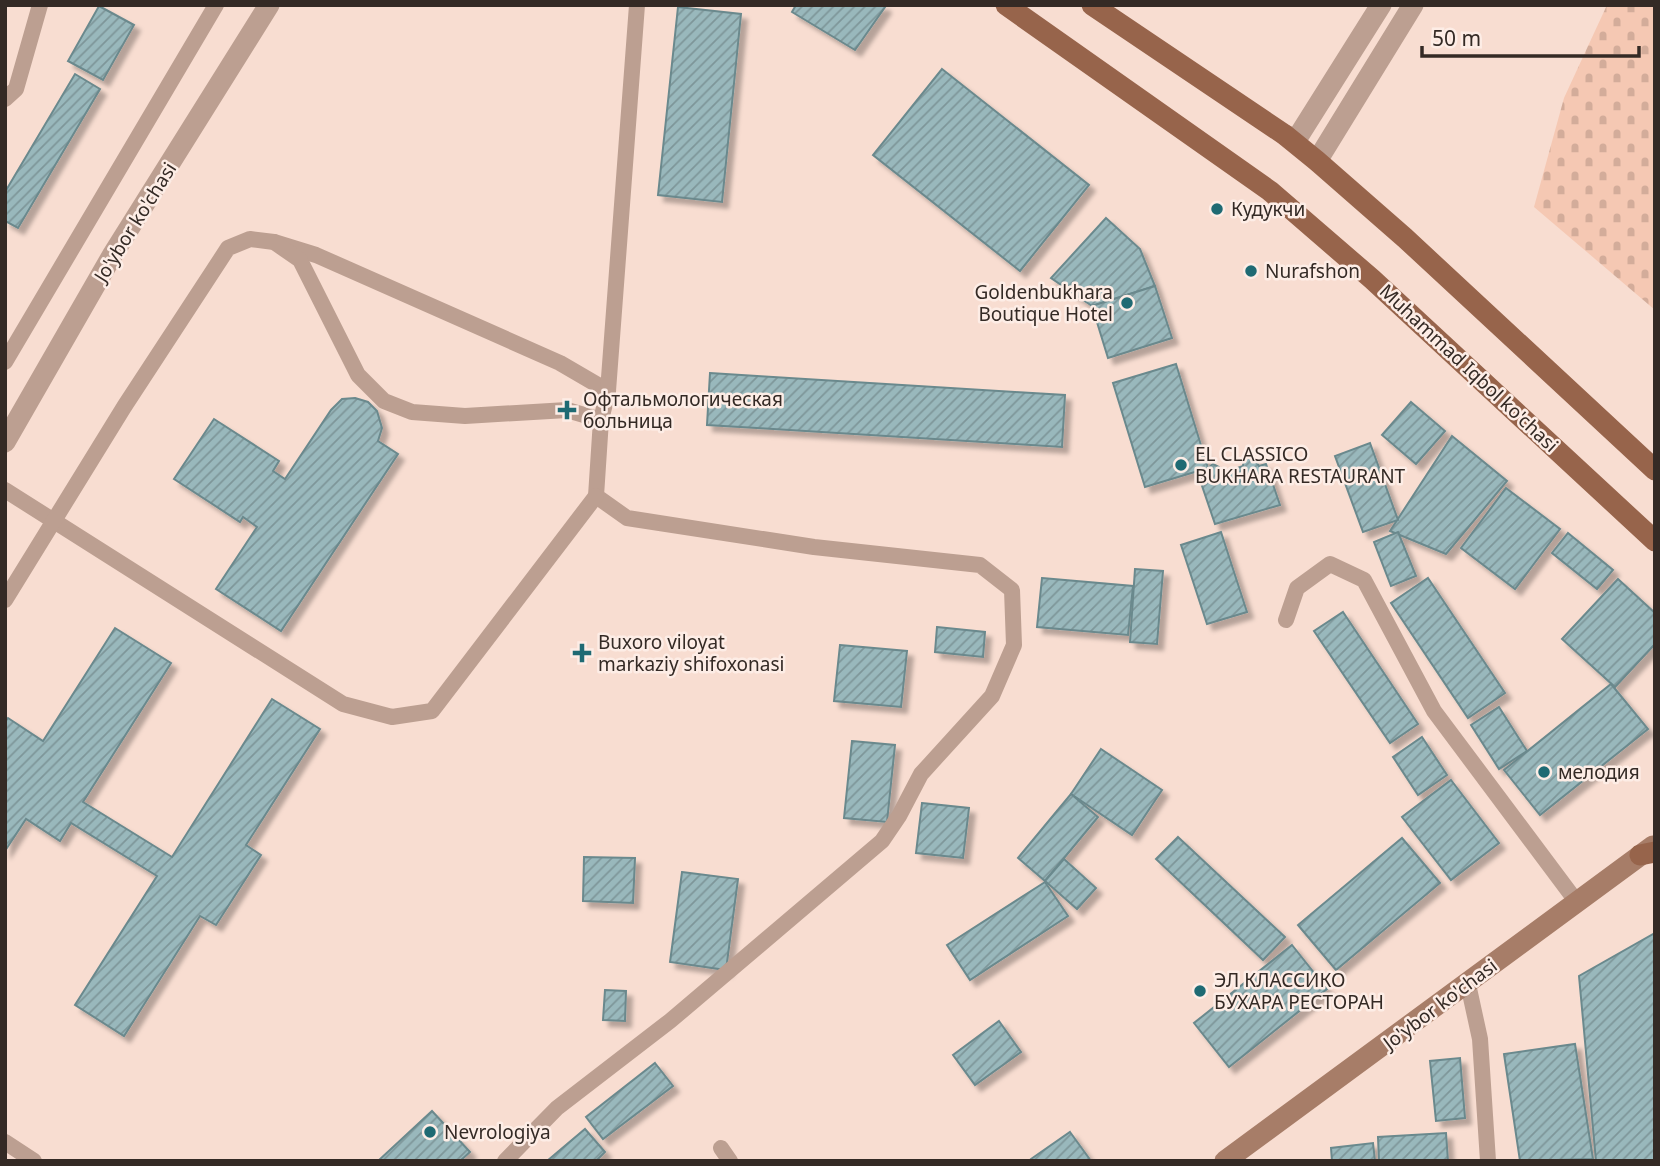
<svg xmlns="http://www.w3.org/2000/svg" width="1660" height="1166" font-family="'Noto Sans',sans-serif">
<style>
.cemetery{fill:url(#cemetery-stones)}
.building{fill:url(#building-hatch);stroke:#6b898d;stroke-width:2;filter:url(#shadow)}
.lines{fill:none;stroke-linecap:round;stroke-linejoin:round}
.lane{stroke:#bc9f91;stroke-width:16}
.street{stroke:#bc9f91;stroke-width:21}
.secondary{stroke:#a77d68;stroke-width:21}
.primary{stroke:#97644b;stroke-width:21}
.poi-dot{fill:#1f6a73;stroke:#fdede6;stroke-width:2.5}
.labels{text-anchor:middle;stroke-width:5;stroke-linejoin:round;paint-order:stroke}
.poi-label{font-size:19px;fill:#342a25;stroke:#fdede6;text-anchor:start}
.street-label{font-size:19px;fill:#342a25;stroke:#fdede6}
</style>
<defs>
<pattern id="cemetery-stones" width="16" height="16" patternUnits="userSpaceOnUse" patternTransform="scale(1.75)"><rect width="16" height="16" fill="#f5c8b3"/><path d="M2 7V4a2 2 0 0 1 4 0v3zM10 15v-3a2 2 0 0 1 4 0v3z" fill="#d3ac9a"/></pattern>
<pattern id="building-hatch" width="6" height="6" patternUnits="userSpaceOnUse" patternTransform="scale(1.75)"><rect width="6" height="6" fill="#99b8bc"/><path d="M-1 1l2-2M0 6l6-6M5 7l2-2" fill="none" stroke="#7e9699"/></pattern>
<filter id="shadow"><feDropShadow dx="6" dy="6" stdDeviation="2" flood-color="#0004"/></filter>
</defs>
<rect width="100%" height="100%" fill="#f8ddd1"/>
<path class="cemetery" d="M 1607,5 L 1655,5 L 1655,310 L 1534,207 L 1564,98 Z"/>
<g class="building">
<path d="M 796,5 L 883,5 L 885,7 L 855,50 L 792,12 Z"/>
<path d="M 99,6 L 134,25 L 103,80 L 68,61 Z"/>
<path d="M 678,7 L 741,14 L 722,202 L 658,195 Z"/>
<path d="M 942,69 L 1089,185 L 1020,271 L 873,155 Z"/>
<path d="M 75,74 L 100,89 L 18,228 L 5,221 L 5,192 Z"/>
<path d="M 1106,218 L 1140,249 L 1155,286 L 1092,306 L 1051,278 Z"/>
<path d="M 1155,286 L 1172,338 L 1108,358 L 1092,306 Z"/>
<path d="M 1176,364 L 1208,468 L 1145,487 L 1113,383 Z"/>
<path d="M 710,373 L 1065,395 L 1062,447 L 707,425 Z"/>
<path d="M 355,398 L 368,402 L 377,411 L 382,428 L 378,441 L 398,454 L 281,631 L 216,589 L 257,527 L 243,517 L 240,522 L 174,479 L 214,419 L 279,461 L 273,471 L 285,479 L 331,410 L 342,399 Z"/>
<path d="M 1411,402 L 1445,431 L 1416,464 L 1382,435 Z"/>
<path d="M 1452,436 L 1507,481 L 1446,554 L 1390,531 Z"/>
<path d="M 1370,443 L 1398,520 L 1363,532 L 1335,456 Z"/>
<path d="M 1251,454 L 1259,466 L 1266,464 L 1280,505 L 1215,524 L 1199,477 L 1208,475 L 1208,468 L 1213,464 L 1219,467 L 1224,473 L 1243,466 L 1244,456 Z"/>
<path d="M 1506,488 L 1560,529 L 1515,589 L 1461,548 Z"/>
<path d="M 1221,532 L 1247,612 L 1207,624 L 1181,545 Z"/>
<path d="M 1398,532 L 1416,576 L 1391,586 L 1374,542 Z"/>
<path d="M 1568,533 L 1613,570 L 1597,589 L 1552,553 Z"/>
<path d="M 1135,569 L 1163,571 L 1157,644 L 1130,642 Z"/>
<path d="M 1042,578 L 1133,586 L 1128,635 L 1037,627 Z"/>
<path d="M 1428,578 L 1505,693 L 1468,718 L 1391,603 Z"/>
<path d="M 1618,579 L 1655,613 L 1655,644 L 1615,687 L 1562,639 Z"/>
<path d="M 1343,612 L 1418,724 L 1390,743 L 1314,631 Z"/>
<path d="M 937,627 L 985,632 L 983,657 L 935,652 Z"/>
<path d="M 115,628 L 171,663 L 83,802 L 172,857 L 272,699 L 320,729 L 246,845 L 261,855 L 216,925 L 200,916 L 124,1036 L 75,1005 L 157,876 L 71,823 L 60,841 L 26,819 L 5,851 L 5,722 L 8,718 L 43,741 Z"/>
<path d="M 840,645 L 907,651 L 901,707 L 834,701 Z"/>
<path d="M 1611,684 L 1648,729 L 1540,815 L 1504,770 Z"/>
<path d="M 1499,707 L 1527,751 L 1499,769 L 1471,725 Z"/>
<path d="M 1422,737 L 1447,775 L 1418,795 L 1393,757 Z"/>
<path d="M 852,741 L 895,745 L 887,822 L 844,818 Z"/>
<path d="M 1101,749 L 1162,790 L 1132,835 L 1071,794 Z"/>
<path d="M 1451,780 L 1499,843 L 1451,880 L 1402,817 Z"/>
<path d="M 1071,794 L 1098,817 L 1045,881 L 1018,858 Z"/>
<path d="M 922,803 L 969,808 L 963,858 L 916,853 Z"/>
<path d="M 1178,837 L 1285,937 L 1263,960 L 1156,859 Z"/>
<path d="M 1402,838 L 1440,883 L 1336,970 L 1298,925 Z"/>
<path d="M 584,857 L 635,858 L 633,903 L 583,901 Z"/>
<path d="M 1064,859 L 1096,888 L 1077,909 L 1045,881 Z"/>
<path d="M 682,872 L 738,879 L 726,970 L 670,962 Z"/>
<path d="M 1045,882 L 1068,916 L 970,980 L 947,945 Z"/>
<path d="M 1655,933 L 1655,1161 L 1596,1161 L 1579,976 Z"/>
<path d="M 1292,945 L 1327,989 L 1229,1067 L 1194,1023 Z"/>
<path d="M 605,990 L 626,991 L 625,1021 L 603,1020 Z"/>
<path d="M 999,1021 L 1021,1052 L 975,1085 L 953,1055 Z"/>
<path d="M 1575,1044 L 1593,1159 L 1520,1161 L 1504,1054 Z"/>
<path d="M 1460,1058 L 1465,1118 L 1436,1121 L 1430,1061 Z"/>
<path d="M 655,1063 L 673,1086 L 603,1139 L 586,1117 Z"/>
<path d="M 432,1111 L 470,1152 L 460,1161 L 378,1161 Z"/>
<path d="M 585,1129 L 605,1152 L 596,1161 L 547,1161 Z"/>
<path d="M 1070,1132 L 1091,1161 L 1032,1161 L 1031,1159 Z"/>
<path d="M 1446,1133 L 1448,1161 L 1379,1161 L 1378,1137 Z"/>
<path d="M 1373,1143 L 1375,1161 L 1332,1161 L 1331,1148 Z"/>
</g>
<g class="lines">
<g class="lane">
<path d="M 5,99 L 16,89 L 40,5"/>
<path d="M 274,242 L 316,255 L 560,363 L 608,391 L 601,420 L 596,496 L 627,518 L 814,547 L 980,565 L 1012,590 L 1014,645 L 992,696 L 921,774 L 899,816 L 882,841 L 670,1021 L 557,1108 L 505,1161"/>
<path d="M 5,362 L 216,5"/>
<path d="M 608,391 L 637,5"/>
<path d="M 5,490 L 343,704 L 392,717 L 432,711 L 596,496"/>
<path d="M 5,600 L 124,407 L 228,248 L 250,239 L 274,242 L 300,260 L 358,375 L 384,401 L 412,412 L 465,416 L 567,410 L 601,420"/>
<path d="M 1286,620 L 1297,588 L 1330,564 L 1364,580 L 1434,711 L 1576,901"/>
<path d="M 1468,984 L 1480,1039 L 1488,1161"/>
<path d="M 5,1142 L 34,1161"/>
<path d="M 721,1148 L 730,1161"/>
</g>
<g class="street">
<path d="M 1285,135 L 1296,140 L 1381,5"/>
<path d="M 1317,161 L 1413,5"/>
<path d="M 5,442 L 113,254 L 269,5"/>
</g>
<path class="secondary" d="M 1225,1161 L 1653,846"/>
<g class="primary">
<path d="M 1006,5 L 1270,191 L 1372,279 L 1655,541"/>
<path d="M 1092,5 L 1285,135 L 1317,161 L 1405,238 L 1655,470"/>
<path d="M 1640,855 L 1655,852"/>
</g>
</g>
<g class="poi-dot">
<circle cx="1217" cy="209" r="7"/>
<circle cx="1251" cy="271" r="7"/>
<circle cx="1127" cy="303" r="7"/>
<path d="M563.5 399.5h7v7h7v7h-7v7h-7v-7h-7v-7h7z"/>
<circle cx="1181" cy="465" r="7"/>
<path d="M578.5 642.5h7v7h7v7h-7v7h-7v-7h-7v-7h7z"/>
<circle cx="1544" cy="772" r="7"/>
<circle cx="1200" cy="991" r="7"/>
<circle cx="430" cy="1132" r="7"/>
</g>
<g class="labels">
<g class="poi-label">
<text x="1231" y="216">Кудукчи</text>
<text x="1265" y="278">Nurafshon</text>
<text x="1113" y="299" text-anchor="end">Goldenbukhara<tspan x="1113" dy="22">Boutique Hotel</tspan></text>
<text x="583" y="406">Офтальмологическая<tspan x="583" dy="22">больница</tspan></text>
<text x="1195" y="461">EL CLASSICO<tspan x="1195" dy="22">BUKHARA RESTAURANT</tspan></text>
<text x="598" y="649">Buxoro viloyat<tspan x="598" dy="22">markaziy shifoxonasi</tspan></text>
<text x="1558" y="779">мелодия</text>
<text x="1214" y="987">ЭЛ КЛАССИКО<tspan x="1214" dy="22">БУХАРА РЕСТОРАН</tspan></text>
<text x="444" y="1139">Nevrologiya</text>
</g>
<g class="street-label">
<text transform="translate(135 222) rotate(-58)" y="7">Jo'ybor ko'chasi</text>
<text transform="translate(1469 368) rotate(43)" y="7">Muhammad Iqbol ko'chasi</text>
<text transform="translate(1440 1004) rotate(-37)" y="7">Jo'ybor ko'chasi</text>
</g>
</g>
<rect width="1660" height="1166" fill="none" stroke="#342a25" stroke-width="14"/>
<path d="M1422 46v10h217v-10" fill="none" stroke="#342a25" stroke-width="3.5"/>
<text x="1432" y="46" font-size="21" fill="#342a25" stroke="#fdede6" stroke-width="5" paint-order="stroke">50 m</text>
</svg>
